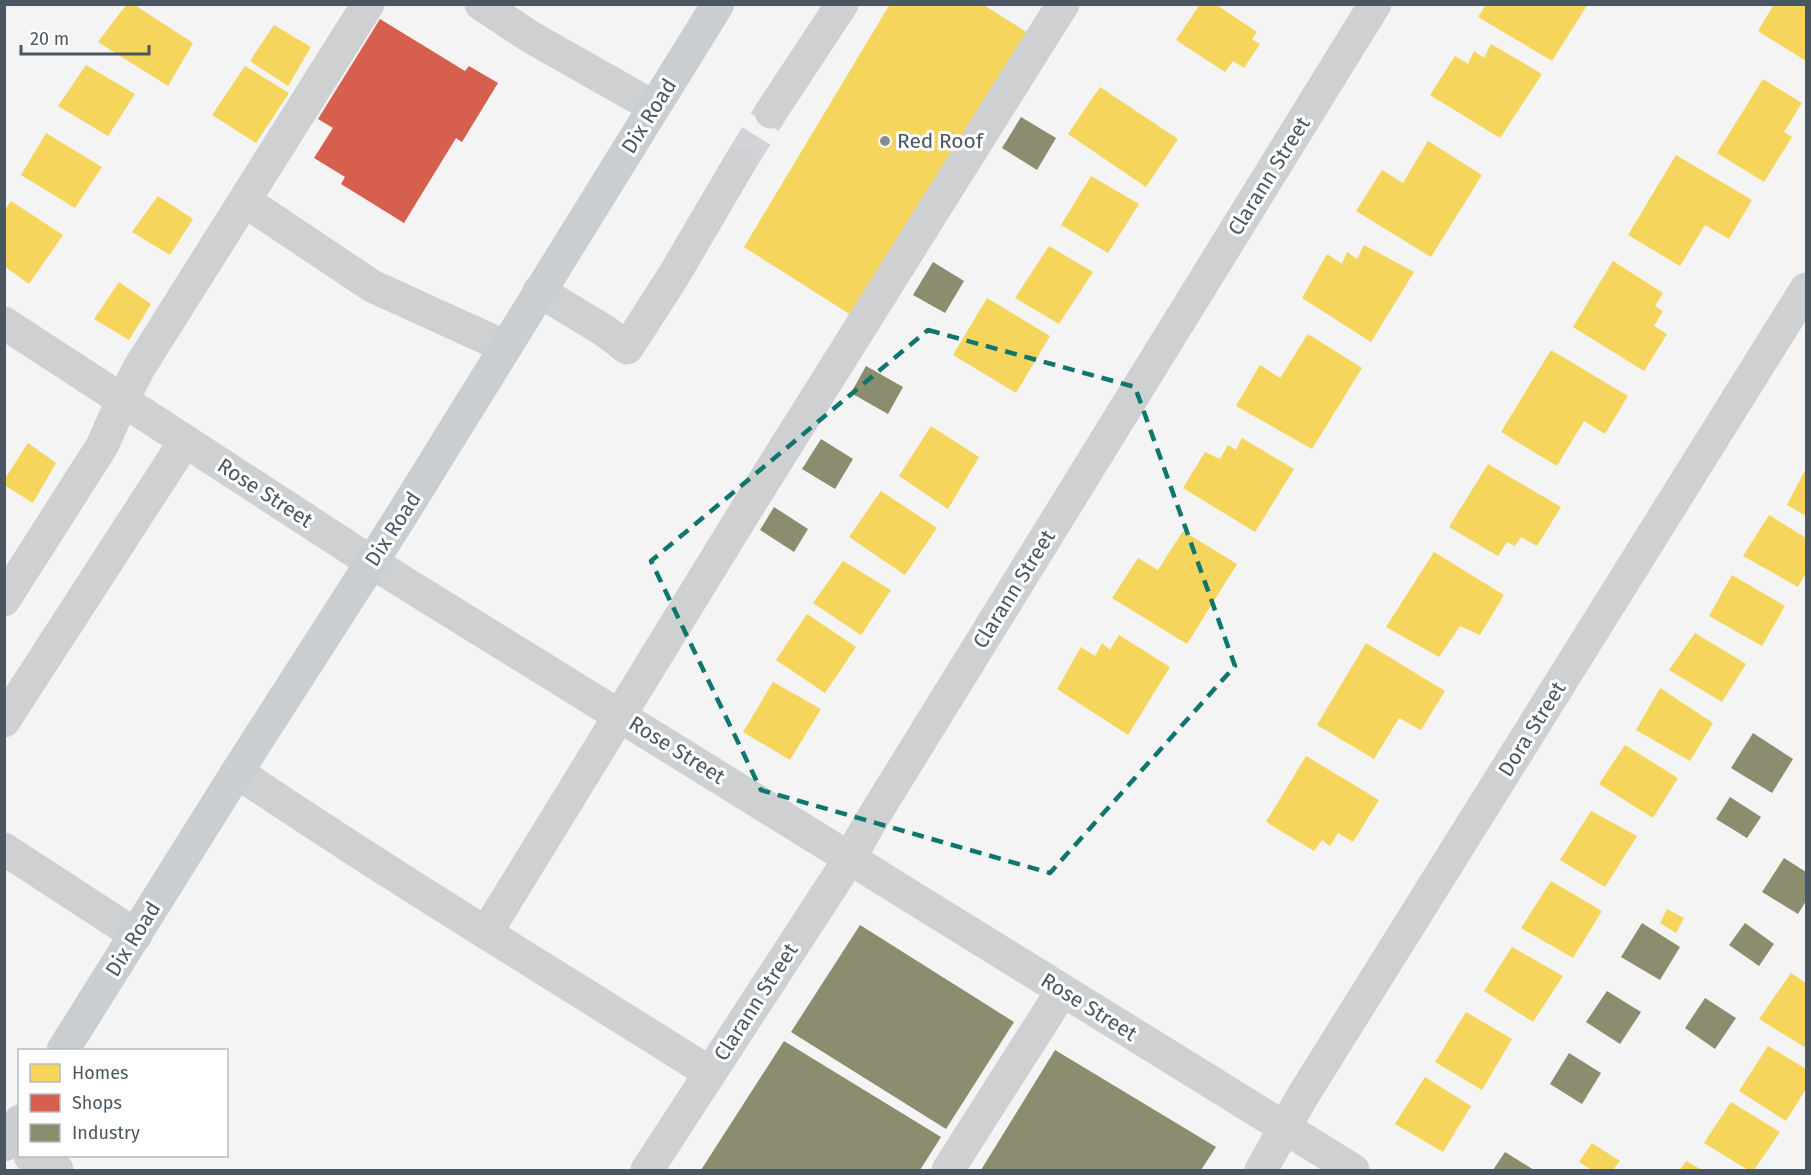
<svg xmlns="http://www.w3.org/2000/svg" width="1811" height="1175" font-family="'Fira Sans',sans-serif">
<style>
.homes{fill:#f6d55c}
.shops{fill:#d6604d}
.industry{fill:#8c8c6e}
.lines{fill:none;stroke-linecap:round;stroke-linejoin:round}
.minor-tunnel{stroke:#d2d4d7;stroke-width:33;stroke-dasharray:33 16;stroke-linecap:butt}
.minor{stroke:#ced0d2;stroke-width:33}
.major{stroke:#caced1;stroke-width:33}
.marked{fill:none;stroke:#0f766e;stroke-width:4.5;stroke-dasharray:12 8;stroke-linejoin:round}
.poi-dot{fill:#868d94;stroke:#fff;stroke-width:2}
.labels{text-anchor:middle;stroke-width:6;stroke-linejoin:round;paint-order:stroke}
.street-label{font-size:21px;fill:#4a5661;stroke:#fff}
.poi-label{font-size:21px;fill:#4a5661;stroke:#fff;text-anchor:start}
</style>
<rect width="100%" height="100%" fill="#f4f4f4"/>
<g class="homes">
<path d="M 127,4 L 133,4 L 193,43 L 168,86 L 98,42 Z"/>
<path d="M 890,4 L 982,4 L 1030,34 L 851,315 L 744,247 Z"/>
<path d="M 1200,4 L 1215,4 L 1257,32 L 1252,39 L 1260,44 L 1244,68 L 1233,61 L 1225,72 L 1176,40 Z"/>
<path d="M 1486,4 L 1588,4 L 1552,61 L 1478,17 Z"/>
<path d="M 1774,4 L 1806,4 L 1806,61 L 1758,31 Z"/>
<path d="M 274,25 L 311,47 L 288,86 L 250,61 Z"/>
<path d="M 1491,44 L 1542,74 L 1500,138 L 1430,95 L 1455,56 L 1468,64 L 1474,51 L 1484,58 Z"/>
<path d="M 86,65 L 135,94 L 108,136 L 58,106 Z"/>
<path d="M 245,66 L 289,93 L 256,143 L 212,115 Z"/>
<path d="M 1763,79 L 1802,103 L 1784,132 L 1792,137 L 1764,182 L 1717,153 Z"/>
<path d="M 1100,87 L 1178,139 L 1146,187 L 1068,134 Z"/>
<path d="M 46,133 L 102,167 L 75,208 L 21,175 Z"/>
<path d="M 1428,141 L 1482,175 L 1431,257 L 1356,211 L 1382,170 L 1403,183 Z"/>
<path d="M 1676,155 L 1752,200 L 1729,239 L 1705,225 L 1680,266 L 1628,235 Z"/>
<path d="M 1091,176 L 1139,204 L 1108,253 L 1061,225 Z"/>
<path d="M 158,196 L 193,219 L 170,255 L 132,232 Z"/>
<path d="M 11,201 L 63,235 L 29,284 L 4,266 L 4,211 Z"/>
<path d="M 1364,245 L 1414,272 L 1371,342 L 1302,298 L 1327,254 L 1342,264 L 1347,252 L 1357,259 Z"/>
<path d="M 1049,246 L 1093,272 L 1059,324 L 1015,298 Z"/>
<path d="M 1613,261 L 1663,293 L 1655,306 L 1663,311 L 1654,326 L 1667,334 L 1644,371 L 1573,327 Z"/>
<path d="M 119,282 L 151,304 L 129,340 L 94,319 Z"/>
<path d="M 987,298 L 1050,336 L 1016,393 L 953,355 Z"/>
<path d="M 1308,334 L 1362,368 L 1312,449 L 1236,406 L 1260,365 L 1280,378 Z"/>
<path d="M 1551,350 L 1628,396 L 1605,434 L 1584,421 L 1557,466 L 1501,432 Z"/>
<path d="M 931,426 L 979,457 L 948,509 L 899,476 Z"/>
<path d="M 1242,438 L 1294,469 L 1255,532 L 1183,488 L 1205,452 L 1220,459 L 1228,445 L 1236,450 Z"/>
<path d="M 28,443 L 56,463 L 33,503 L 4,485 L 4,480 Z"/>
<path d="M 1488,464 L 1561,507 L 1537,546 L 1521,537 L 1515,546 L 1507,542 L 1498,556 L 1449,527 Z"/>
<path d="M 1806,468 L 1806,516 L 1787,505 Z"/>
<path d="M 881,491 L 937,528 L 905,575 L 849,537 Z"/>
<path d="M 1769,515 L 1806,538 L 1806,573 L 1798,587 L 1743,556 Z"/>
<path d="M 1183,531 L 1237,564 L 1187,644 L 1112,598 L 1138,558 L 1158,570 Z"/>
<path d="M 1434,552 L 1504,595 L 1480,635 L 1460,626 L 1439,657 L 1386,627 Z"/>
<path d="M 843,561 L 891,590 L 861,635 L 813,603 Z"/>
<path d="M 1732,575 L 1785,606 L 1762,646 L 1709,616 Z"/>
<path d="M 807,614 L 856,647 L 825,693 L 776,660 Z"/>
<path d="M 1695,633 L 1746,664 L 1722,702 L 1669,670 Z"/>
<path d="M 1119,635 L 1170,667 L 1128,735 L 1057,689 L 1081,647 L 1095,656 L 1102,643 L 1110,650 Z"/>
<path d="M 1366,643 L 1445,691 L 1421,730 L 1399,718 L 1374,759 L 1317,725 Z"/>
<path d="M 773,682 L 821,709 L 790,760 L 743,732 Z"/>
<path d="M 1660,688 L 1713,723 L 1690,761 L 1636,730 Z"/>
<path d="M 1625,745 L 1678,778 L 1653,818 L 1599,784 Z"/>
<path d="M 1306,756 L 1379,800 L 1353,842 L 1338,833 L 1330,846 L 1322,840 L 1314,851 L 1266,822 Z"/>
<path d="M 1591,811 L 1637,836 L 1605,887 L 1560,860 Z"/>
<path d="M 1551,881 L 1602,911 L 1573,958 L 1521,928 Z"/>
<path d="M 1667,909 L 1684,918 L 1676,933 L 1660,923 Z"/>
<path d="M 1512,947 L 1563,976 L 1533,1022 L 1484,991 Z"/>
<path d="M 1791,973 L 1806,983 L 1806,1048 L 1759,1019 Z"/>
<path d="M 1466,1012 L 1512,1039 L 1482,1090 L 1435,1062 Z"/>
<path d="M 1768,1046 L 1806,1069 L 1806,1089 L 1786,1121 L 1739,1091 Z"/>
<path d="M 1425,1077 L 1471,1106 L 1443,1152 L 1395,1124 Z"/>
<path d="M 1731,1102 L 1780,1132 L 1754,1170 L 1748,1170 L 1704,1143 Z"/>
<path d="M 1592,1143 L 1620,1161 L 1613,1170 L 1592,1170 L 1579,1162 Z"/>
<path d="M 1686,1161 L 1702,1170 L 1680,1170 Z"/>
</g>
<path class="shops" d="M 380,19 L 465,71 L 469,66 L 498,83 L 462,142 L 456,138 L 404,223 L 341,184 L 345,177 L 314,158 L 333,128 L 318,119 Z"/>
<g class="industry">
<path d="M 1021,117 L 1056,138 L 1037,170 L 1002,148 Z"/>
<path d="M 933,262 L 964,281 L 945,313 L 913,295 Z"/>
<path d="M 866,366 L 903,387 L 888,414 L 851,393 Z"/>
<path d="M 821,439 L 853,459 L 835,489 L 802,469 Z"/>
<path d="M 774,507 L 808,529 L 794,552 L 760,530 Z"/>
<path d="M 1753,733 L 1793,759 L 1772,793 L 1731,768 Z"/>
<path d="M 1730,797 L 1761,817 L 1747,838 L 1716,819 Z"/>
<path d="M 1784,858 L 1806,872 L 1806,901 L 1798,914 L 1762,892 Z"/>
<path d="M 1642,923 L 1680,947 L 1660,980 L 1621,957 Z"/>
<path d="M 1745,923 L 1774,944 L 1759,966 L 1729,945 Z"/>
<path d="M 860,925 L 1014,1022 L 946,1129 L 791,1032 Z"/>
<path d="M 1607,991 L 1641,1012 L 1620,1044 L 1586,1022 Z"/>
<path d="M 1705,998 L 1736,1018 L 1715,1049 L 1685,1028 Z"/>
<path d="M 784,1041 L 941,1137 L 920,1170 L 701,1170 Z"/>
<path d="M 1055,1050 L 1216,1147 L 1201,1170 L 981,1170 Z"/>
<path d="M 1569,1053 L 1601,1073 L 1582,1104 L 1550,1084 Z"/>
<path d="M 1505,1152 L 1534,1170 L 1493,1170 Z"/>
</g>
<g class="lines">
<path class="minor-tunnel" d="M 739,164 L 771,112"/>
<g class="minor">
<path d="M 481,4 L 529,36 L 654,107"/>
<path d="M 771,112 L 842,4"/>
<path d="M 245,201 L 372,286 L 506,347"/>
<path d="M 539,291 L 605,331 L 627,348 L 674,275 L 739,164"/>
<path d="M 4,323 L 371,562 L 1353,1170"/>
<path d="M 4,600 L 102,446 L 123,399 L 139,368 L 368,4"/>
<path d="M 4,721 L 185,441"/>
<path d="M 237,772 C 392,877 552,973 710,1073"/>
<path d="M 4,849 L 136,935"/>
<path d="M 486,933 L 754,497 L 1063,4"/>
<path d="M 30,1156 L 57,1170"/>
<path d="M 647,1170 L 850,858 L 869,824 L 1375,4"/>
<path d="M 948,1170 L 1062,991"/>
<path d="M 1261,1170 L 1302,1097 L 1806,289"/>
</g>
<g class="major">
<path d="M 63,1050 L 237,772 L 398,521 L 718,4"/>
<path d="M 4,1145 L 20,1121"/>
</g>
</g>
<path class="marked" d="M 928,330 L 1135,387 L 1235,666 L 1050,873 L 761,790 L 651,561 Z"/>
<circle class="poi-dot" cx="885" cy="141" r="6"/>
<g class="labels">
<g class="street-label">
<text transform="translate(649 116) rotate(-58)" y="7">Dix Road</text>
<text transform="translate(1269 176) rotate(-58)" y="7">Clarann Street</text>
<text transform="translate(265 493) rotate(33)" y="7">Rose Street</text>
<text transform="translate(393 529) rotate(-57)" y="7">Dix Road</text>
<text transform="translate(1014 589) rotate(-58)" y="7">Clarann Street</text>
<text transform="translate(1532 729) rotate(-58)" y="7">Dora Street</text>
<text transform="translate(677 750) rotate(32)" y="7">Rose Street</text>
<text transform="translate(133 939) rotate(-58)" y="7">Dix Road</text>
<text transform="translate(756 1002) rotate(-57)" y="7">Clarann Street</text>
<text transform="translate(1089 1007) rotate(32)" y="7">Rose Street</text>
</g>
<g class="poi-label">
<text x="897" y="148">Red Roof</text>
</g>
</g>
<rect width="1811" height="1175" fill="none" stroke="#4a5661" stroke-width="12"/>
<rect x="18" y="1049" width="210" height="108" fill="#ffffff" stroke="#b7bbc0" stroke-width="1.5"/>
<rect x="30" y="1064" width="30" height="18" fill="#f6d55c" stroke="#b7bbc0" stroke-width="1.5"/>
<text x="72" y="1079" font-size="18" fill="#4a5661">Homes</text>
<rect x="30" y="1094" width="30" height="18" fill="#d6604d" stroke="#b7bbc0" stroke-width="1.5"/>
<text x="72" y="1109" font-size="18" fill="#4a5661">Shops</text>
<rect x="30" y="1124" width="30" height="18" fill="#8c8c6e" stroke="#b7bbc0" stroke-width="1.5"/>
<text x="72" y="1139" font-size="18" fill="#4a5661">Industry</text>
<path d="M21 45v9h128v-9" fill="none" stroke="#4a5661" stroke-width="3"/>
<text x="30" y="45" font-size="18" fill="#4a5661" stroke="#ffffff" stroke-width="4.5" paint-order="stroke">20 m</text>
</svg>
